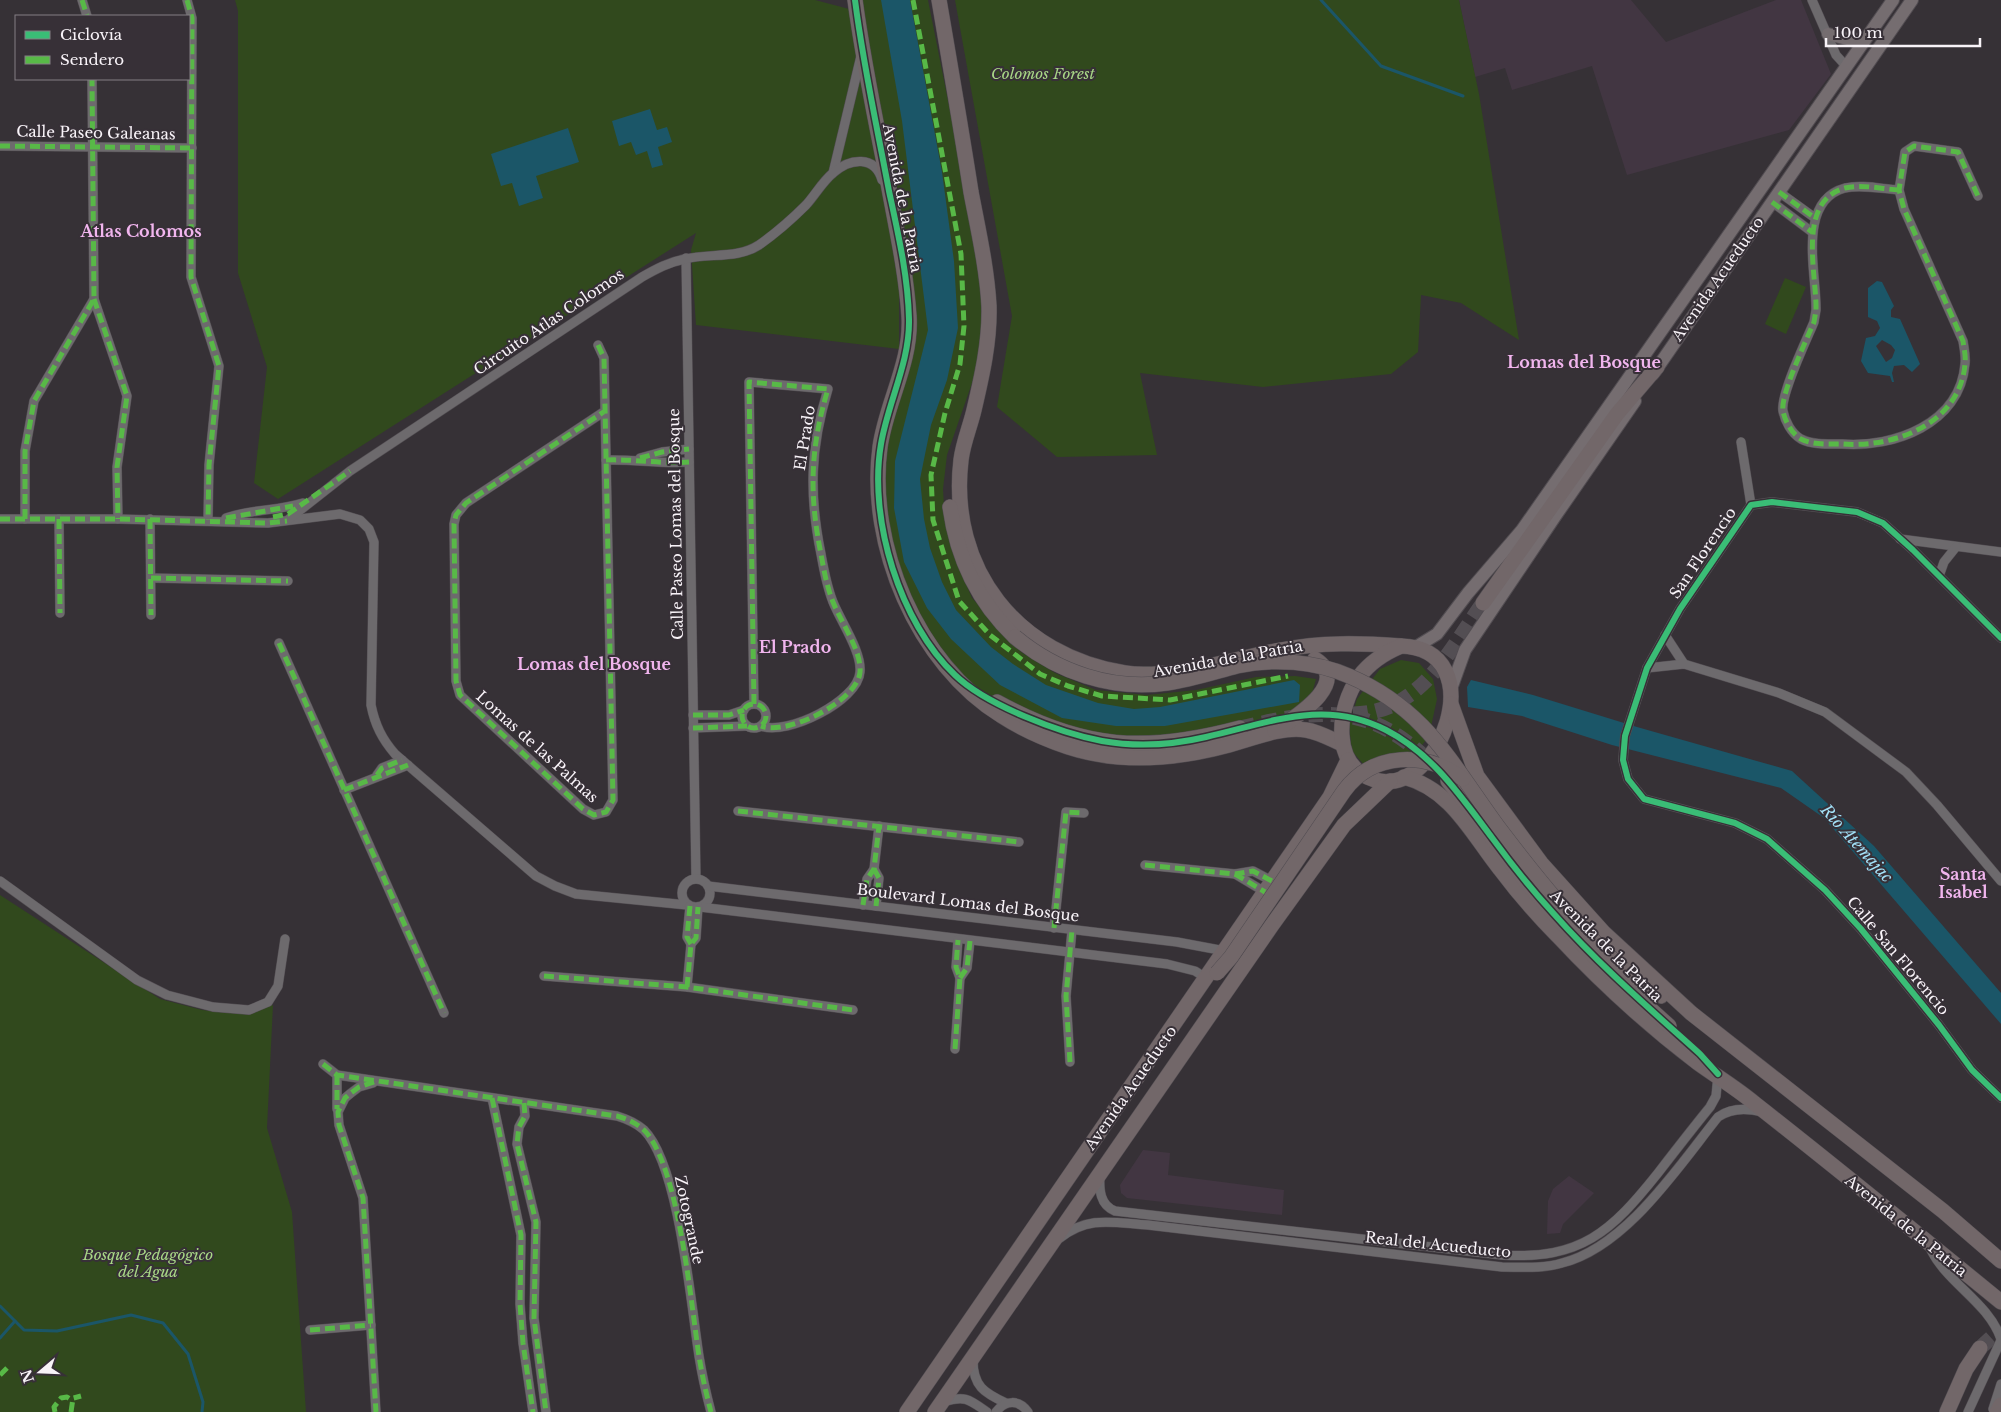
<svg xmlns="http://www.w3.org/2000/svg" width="2001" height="1412" font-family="'Libre Baskerville',serif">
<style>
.built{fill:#423642}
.green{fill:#31491d}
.water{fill:#1b5668;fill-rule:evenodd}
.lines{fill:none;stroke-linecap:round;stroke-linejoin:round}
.stream{stroke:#1b5668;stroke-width:3}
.primary-tunnel{stroke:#534e53;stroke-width:15;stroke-dasharray:15 8;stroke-linecap:butt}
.minor-casing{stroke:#524d52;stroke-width:10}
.secondary-casing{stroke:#524d52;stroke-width:14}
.primary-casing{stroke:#524d52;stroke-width:16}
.minor{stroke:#6d6a6d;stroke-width:9}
.secondary{stroke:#756d70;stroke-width:12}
.primary{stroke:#726769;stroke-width:15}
.primary-bridge-casing{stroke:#524d52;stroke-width:16;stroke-linecap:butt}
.primary-bridge{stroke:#726769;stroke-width:15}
.quiet{stroke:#58b947;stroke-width:5;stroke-dasharray:10 5;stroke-linecap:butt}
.cycleway-casing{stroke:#373037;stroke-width:9}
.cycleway{stroke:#3abd76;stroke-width:6}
.labels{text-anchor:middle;stroke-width:4;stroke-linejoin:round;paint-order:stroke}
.park-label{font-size:15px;font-style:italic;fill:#a8d786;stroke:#373037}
.street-label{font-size:15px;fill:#f8f3f8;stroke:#373037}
.neighbourhood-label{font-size:16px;font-weight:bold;fill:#f1b5ee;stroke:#373037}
.water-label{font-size:16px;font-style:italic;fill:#a3e2f9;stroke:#373037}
</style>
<rect width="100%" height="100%" fill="#363136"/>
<g class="built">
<path d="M 1459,0 L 1631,0 L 1666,42 L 1776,0 L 1801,0 L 1831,74 L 1789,130 L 1627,175 L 1592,66 L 1512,90 L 1505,68 L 1475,77 Z"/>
<path d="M 1143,1150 L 1170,1153 L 1168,1175 L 1284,1190 L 1282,1215 L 1127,1198 L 1121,1193 L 1120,1185 Z"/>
<path d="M 1569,1176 L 1594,1193 L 1563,1224 L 1560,1233 L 1547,1234 L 1548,1201 L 1553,1189 Z"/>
</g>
<g class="green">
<path d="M 235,0 L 815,0 L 853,10 L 899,288 L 899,349 L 696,325 L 691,250 L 696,233 L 278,499 L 254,483 L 267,367 L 238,273 L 238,11 Z"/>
<path d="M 857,0 L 928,0 L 972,221 L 983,306 L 980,360 L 947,455 L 943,489 L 945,523 L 956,561 L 972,598 L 1021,652 L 1055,673 L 1096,690 L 1147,695 L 1196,690 L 1256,677 L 1295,676 L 1316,679 L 1311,697 L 1272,725 L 1241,736 L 1196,734 L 1158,739 L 1095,735 L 999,703 L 958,678 L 928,640 L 887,537 L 882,451 L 912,339 Z"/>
<path d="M 955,0 L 1459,0 L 1479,94 L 1519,340 L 1461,303 L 1421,295 L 1418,352 L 1391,374 L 1263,387 L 1140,373 L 1157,455 L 1057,457 L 997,407 L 1012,316 Z"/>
<path d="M 1785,278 L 1806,287 L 1786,334 L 1765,324 Z"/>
<path d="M 1401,660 L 1419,663 L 1433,679 L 1437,699 L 1429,736 L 1409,762 L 1365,766 L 1352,751 L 1349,726 L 1357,699 L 1380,669 Z"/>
<path d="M 0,895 L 160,999 L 202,1010 L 243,1014 L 273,1005 L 267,1128 L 292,1212 L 306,1412 L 0,1412 Z"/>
</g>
<g class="water">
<path d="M 881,0 L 910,0 L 942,172 L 954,261 L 958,328 L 947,380 L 931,425 L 920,479 L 924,519 L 930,548 L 942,582 L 956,610 L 991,647 L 1013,664 L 1046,685 L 1098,703 L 1134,709 L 1160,707 L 1294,680 L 1300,685 L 1299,702 L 1165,726 L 1116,726 L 1062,718 L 1000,685 L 951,639 L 927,608 L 904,562 L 894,508 L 895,461 L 928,330 L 902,121 Z"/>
<path d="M 650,109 L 657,130 L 667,127 L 672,142 L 658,147 L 663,165 L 652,168 L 647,151 L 636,155 L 631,142 L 619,146 L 612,121 Z"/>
<path d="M 568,128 L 579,162 L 536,176 L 543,198 L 519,206 L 512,183 L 501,186 L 491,154 Z"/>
<path d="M 1877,281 L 1882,282 L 1894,306 L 1891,310 L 1891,317 L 1900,319 L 1920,364 L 1912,372 L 1904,365 L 1894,366 L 1892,373 L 1894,382 L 1892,382 L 1890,376 L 1868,373 L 1861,361 L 1866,338 L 1875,336 L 1880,328 L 1877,321 L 1868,317 L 1868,288 ZM 1882,340 L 1891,345 L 1895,350 L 1892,358 L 1886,362 L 1876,346 Z"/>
<path d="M 1471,680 L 1533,695 L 1637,727 L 1792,771 L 1874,846 L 2001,993 L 2001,1024 L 1824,818 L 1781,788 L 1612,745 L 1522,716 L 1468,707 L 1467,687 Z"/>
</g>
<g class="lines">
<g class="stream">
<path d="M 1321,0 L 1381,66 L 1463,96"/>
<path d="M 0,1306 L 24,1330 L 57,1331 L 131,1315 L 163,1323 L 188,1354 L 203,1402 L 202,1412"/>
<path d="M 0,1338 L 15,1321"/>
</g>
<g class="primary-tunnel">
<path d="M 1353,714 C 1420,713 1449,651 1483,603"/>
<path d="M 1240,728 C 1323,709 1369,701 1434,766"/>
<path d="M 1980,1348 L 2001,1329"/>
</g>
<defs>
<g id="minor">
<path d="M 82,0 L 87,16"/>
<path d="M 187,0 L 192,18 L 191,277 L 219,366 L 209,465 L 208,520"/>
<path d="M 1812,0 L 1836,55 L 1846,66"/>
<path d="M 0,146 L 192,148"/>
<path d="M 833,173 L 861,56"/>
<path d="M 1899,190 C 1882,189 1862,184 1845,188 C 1796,201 1817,275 1816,310 L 1814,322 C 1807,339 1780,395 1783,411 C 1785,421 1791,433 1801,439 C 1812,445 1829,444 1842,444 C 1894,448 1960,424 1965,364 C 1966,356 1964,348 1963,341 L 1904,209 L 1899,190 L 1905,152 L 1914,146 L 1958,152 L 1978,196"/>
<path d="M 1779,192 L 1815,218"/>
<path d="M 1772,202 L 1812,232"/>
<path d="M 686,258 L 696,879"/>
<path d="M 94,299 L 127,396 L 117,467 L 118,519"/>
<path d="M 598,345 L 604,358 L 613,800 L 606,812 L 594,815 L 583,809 L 460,695 L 456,681 L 454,524 L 456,515 L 466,503 L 605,411"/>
<path d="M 1741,442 L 1751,505"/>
<path d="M 640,458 L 662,452 L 689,449"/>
<path d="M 606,460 C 635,459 660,464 689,462"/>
<path d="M 226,518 C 251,509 278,511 303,503"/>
<path d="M 0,519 L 118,519 L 268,523 L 340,514 L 360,520 L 369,529 L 374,542 L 371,705 C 375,725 382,739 395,754 L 536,876 L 555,886 L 576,894 L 687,905"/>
<path d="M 25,519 L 25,451 L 34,401 L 94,299 L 92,79"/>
<path d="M 59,519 L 60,613"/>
<path d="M 150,519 L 151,615"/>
<path d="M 289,519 L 350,471 L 642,277 C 656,269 669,262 685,259 C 709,253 738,259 759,245 C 776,233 792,219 806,205 C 815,195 823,181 833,173 C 850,158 875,155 882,180"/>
<path d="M 1900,539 L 2001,552"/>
<path d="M 1939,576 L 1944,562 L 1956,547"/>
<path d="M 151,578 L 288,581"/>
<path d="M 1665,635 L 1684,664"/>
<path d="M 2001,638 L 1913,550 L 1883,523 L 1857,512 L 1772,502 L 1751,505 L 1680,609 L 1647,668 L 1625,736 L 1623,760 L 1628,779 L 1644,799 L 1735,823 L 1767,839 L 1825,890 L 1861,929 L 1939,1025 L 1972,1070 L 2001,1098"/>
<path d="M 279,643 L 444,1013"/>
<path d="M 1647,668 L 1684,664 L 1779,693 L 1825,712 L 1906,772 L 1937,805 L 2001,881"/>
<path d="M 754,704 L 749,382 L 828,389 C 810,448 809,495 821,554 C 824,571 827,587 833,602 C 841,622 862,652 860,672 C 858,701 787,736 761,726"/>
<circle cx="754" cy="716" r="12"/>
<path d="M 693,715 L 729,715 L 744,710"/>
<path d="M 693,728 L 747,726"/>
<path d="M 377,775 L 382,768 L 402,760"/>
<path d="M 344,790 L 408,765"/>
<path d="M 738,811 L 1019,842"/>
<path d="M 1145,865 L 1235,874 L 1253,871 L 1272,881"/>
<path d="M 874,869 L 879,878 L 876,906"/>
<path d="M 1235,874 L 1265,892"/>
<circle cx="696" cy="893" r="14"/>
<path d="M 0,881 L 137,980 L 167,995 L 213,1007 L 249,1010 L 268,1002 L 278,986 L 285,939"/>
<path d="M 708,886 L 1177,942 L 1225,951"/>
<path d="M 863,905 L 867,879 L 874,869 L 879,826"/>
<path d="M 690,906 L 687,937 L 691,944"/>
<path d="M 700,907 L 1167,964 L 1195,971 L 1206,978"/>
<path d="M 1054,928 L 1066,812 L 1084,813"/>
<path d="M 544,976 L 687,987 L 853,1010"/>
<path d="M 960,978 L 967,968 L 970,941"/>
<path d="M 687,987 L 691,944 L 696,938 L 698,907"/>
<path d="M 955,1049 L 960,978 L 956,967 L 958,940"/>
<path d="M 1070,1062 L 1066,996 L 1072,930"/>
<path d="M 323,1064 L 337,1075 L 617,1116 C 627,1119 636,1123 644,1130 C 679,1165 691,1305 699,1356 C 702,1375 706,1393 711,1412"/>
<path d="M 337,1075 L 337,1109"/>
<path d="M 373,1083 L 359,1087 L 351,1093 L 345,1098 L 338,1112 L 339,1125 L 363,1198 L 376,1412"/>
<path d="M 492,1098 L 521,1235 L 520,1304 L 523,1343 L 533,1412"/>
<path d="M 524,1103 L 525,1116 L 519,1127 L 517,1144 L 536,1222 L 534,1318 L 546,1412"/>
<path d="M 1100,1175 C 1099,1190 1100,1205 1115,1211 L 1502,1255 C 1581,1260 1611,1232 1658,1173 C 1675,1151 1692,1129 1710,1107 L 1716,1096 L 1718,1075"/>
<path d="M 1060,1238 C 1089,1215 1114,1223 1148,1225 L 1502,1267 C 1522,1267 1542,1269 1562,1263 C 1626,1247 1678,1167 1718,1117 C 1731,1108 1747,1108 1762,1112"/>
<path d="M 1931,1250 C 1948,1284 1988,1302 2001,1339"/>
<path d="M 310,1330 L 371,1325"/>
<path d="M 973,1360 C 973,1386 984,1393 1006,1403"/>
<path d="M 943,1402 C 965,1395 969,1399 987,1412"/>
<path d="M 1993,1409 L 2001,1384"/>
<path d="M 996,1412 C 1005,1400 1019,1399 1028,1412"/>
<path d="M 1968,1412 L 2001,1340"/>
</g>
<g id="secondary">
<path d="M 1828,34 L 1851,40 L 1865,39"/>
<path d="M 1653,374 L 1912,0"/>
<path d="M 1416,647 L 1437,634 L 1468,593 L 1522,530 L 1893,0"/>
<path d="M 1451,689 L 1465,650 L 1556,515 L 1635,401"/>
</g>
<g id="primary">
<path d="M 855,0 C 863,61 876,122 888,183 C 896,227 906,271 909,316 C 912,362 886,403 880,447 C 867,544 917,664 1002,716 C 1022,729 1045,739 1068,747 C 1120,764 1177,759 1229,745 C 1252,739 1281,726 1306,730 C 1319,732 1331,739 1342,744"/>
<path d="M 939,0 C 950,64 961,128 971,192 C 978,229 987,268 989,306 C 990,341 982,376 974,410 C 970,427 963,443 961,460 C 948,570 1018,656 1125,673 C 1169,680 1237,658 1281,650 C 1321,642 1360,643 1401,646"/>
<path d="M 950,507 C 957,558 977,601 1015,637"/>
<path d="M 1483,603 L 1617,414 L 1657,367"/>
<path d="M 1401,646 C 1494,649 1440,799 1375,780 C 1330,767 1337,707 1359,677 C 1370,662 1384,653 1401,646 Z"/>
<path d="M 997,702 C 1084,750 1146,753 1240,728"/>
<path d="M 1451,704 L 1477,776 L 1541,863 L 1604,933 L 1691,1013 L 1943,1211 L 2001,1261"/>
<path d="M 1275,731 C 1292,719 1353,683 1315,659"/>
<path d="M 1404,777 C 1451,789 1472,834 1500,869 C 1518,893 1537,915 1558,936 C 1601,982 1648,1025 1698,1063 C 1716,1076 1736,1088 1754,1103 C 1837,1168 1919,1235 2001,1302"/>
<path d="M 1448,781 C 1477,816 1503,854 1532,889 C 1574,939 1621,983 1669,1026"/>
<path d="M 1623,969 L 1661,996"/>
<path d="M 907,1412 L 1330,797 L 1348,760"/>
<path d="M 935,1412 L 1272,925 L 1344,825 L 1390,781"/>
<path d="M 1947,1412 L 1966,1369 L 1980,1348"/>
<path d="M 1997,1412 L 2001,1405"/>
</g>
</defs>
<use href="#minor" class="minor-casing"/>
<use href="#secondary" class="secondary-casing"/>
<use href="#primary" class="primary-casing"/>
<use href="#minor" class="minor"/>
<use href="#secondary" class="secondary"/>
<use href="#primary" class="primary"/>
<defs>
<g id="primary-bridge">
<path d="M 1015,637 C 1057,672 1112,691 1167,683 C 1190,680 1214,672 1237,666 C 1273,658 1315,661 1349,676 C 1426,709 1451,763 1498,827 C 1536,877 1576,927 1623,969"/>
<path d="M 1217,973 L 1231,957 L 1344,791 C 1373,752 1425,751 1463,779"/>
</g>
</defs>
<use href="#primary-bridge" class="primary-bridge-casing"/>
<use href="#primary-bridge" class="primary-bridge"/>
<g class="quiet">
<path d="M 82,0 L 87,16"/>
<path d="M 187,0 L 192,18 L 191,277 L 219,366 L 209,465 L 208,520"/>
<path d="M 913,0 L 961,254 L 964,326 L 960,364 L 945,413 L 931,475 L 933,520 L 959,601 L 990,635 L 1040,674 L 1068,686 L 1102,696 L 1170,700 L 1288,676"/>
<path d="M 0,146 L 192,148"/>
<path d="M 1899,190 C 1882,189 1862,184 1845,188 C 1796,201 1817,275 1816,310 L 1814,322 C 1807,339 1780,395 1783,411 C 1785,421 1791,433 1801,439 C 1812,445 1829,444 1842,444 C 1894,448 1960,424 1965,364 C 1966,356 1964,348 1963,341 L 1904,209 L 1899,190 L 1905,152 L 1914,146 L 1958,152 L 1978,196"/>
<path d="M 1779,192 L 1815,218"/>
<path d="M 1772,202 L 1812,232"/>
<path d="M 94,299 L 127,396 L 117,467 L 118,519"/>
<path d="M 598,345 L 604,358 L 613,800 L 606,812 L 594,815 L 583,809 L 460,695 L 456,681 L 454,524 L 456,515 L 466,503 L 605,411"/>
<path d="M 640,458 L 662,452 L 689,449"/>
<path d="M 606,460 C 635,459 660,464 689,462"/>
<path d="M 273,517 L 288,514 L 350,471"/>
<path d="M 226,518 L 293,506"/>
<path d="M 0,519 L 118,519 L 268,523 L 287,521"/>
<path d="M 25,519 L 25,451 L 34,401 L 94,299 L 92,79"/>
<path d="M 59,519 L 60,613"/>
<path d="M 150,519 L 151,615"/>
<path d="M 151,578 L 288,581"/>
<path d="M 279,643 L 444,1013"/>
<path d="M 754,704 L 749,382 L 828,389 C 810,448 809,495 821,554 C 824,571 827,587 833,602 C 841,622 862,652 860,672 C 858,701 787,736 761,726"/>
<circle cx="754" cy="716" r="12"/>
<path d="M 693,715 L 729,715 L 744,710"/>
<path d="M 693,728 L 747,726"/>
<path d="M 377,775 L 382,768 L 402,760"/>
<path d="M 344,790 L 408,765"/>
<path d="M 738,811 L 1019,842"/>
<path d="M 1145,865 L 1235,874 L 1253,871 L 1272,881"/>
<path d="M 874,869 L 879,878 L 876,906"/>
<path d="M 1235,874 L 1265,892"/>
<path d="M 863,905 L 867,879 L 874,869 L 879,826"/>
<path d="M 690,906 L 687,937 L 691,944"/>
<path d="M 1054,928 L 1066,812 L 1084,813"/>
<path d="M 544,976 L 687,987 L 853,1010"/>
<path d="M 960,978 L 967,968 L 970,941"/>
<path d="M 687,987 L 691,944 L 696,938 L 698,907"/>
<path d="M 955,1049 L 960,978 L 956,967 L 958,940"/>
<path d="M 1070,1062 L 1066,996 L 1072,930"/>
<path d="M 323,1064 L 337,1075 L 617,1116 C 627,1119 636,1123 644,1130 C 679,1165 691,1305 699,1356 C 702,1375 706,1393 711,1412"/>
<path d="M 337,1075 L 337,1109"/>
<path d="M 374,1082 L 359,1087 L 351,1093 L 345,1098 L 338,1112 L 339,1125 L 363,1198 L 376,1412"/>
<path d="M 492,1098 L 521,1235 L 520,1304 L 523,1343 L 533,1412"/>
<path d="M 524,1103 L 525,1116 L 519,1127 L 517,1144 L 536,1222 L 534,1318 L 546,1412"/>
<path d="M 310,1330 L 371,1325"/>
<path d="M 0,1375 L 7,1368"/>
<path d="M 55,1412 L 54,1407 L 61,1398 L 67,1397 L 70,1399 L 81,1396"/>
<path d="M 71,1412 L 73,1398"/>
</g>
<defs>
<g id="cycleway">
<path d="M 855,0 C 863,64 877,127 889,191 C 898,233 908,276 909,319 C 910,362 888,402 881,444 C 868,519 900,623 955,675 C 986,705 1060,733 1102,741 C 1136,747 1172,745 1206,737 C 1269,723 1324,698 1386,730 C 1433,754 1462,798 1493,839 C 1512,865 1532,890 1554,914 C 1599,965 1650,1009 1700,1054 L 1718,1074"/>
<path d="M 2001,638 L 1913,550 L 1883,523 L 1857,512 L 1772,502 L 1751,505 L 1680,609 L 1647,668 L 1625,736 L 1623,760 L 1628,779 L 1644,799 L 1735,823 L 1767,839 L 1825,890 L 1861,929 L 1939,1025 L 1972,1070 L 2001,1098"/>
</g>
</defs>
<use href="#cycleway" class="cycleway-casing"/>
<use href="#cycleway" class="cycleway"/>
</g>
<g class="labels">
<g class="park-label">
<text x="1043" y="79">Colomos Forest</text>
<text x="148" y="1260">Bosque Pedagógico<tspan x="148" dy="17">del Agua</tspan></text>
</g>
<g class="street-label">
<text transform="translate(96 133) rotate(1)" y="5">Calle Paseo Galeanas</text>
<text transform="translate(902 198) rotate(79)" y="5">Avenida de la Patria</text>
<text transform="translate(1718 279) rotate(-55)" y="5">Avenida Acueducto</text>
<text transform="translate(549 322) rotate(-34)" y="5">Circuito Atlas Colomos</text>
<text transform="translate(805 438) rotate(-81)" y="5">El Prado</text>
<text transform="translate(676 524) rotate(-91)" y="5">Calle Paseo Lomas del Bosque</text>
<text transform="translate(1703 553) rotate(-56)" y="5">San Florencio</text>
<text transform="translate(1228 659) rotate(-10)" y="5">Avenida de la Patria</text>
<text transform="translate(537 747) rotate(42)" y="5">Lomas de las Palmas</text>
<text transform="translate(968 903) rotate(7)" y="5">Boulevard Lomas del Bosque</text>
<text transform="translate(1606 946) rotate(45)" y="5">Avenida de la Patria</text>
<text transform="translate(1898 956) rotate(50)" y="5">Calle San Florencio</text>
<text transform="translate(1131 1088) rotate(-55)" y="5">Avenida Acueducto</text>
<text transform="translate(689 1220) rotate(78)" y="5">Zotogrande</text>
<text transform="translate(1906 1226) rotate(39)" y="5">Avenida de la Patria</text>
<text transform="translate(1438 1245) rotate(6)" y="5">Real del Acueducto</text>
</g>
<g class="neighbourhood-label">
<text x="141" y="237">Atlas Colomos</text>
<text x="1584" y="368">Lomas del Bosque</text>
<text x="795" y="653">El Prado</text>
<text x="594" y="670">Lomas del Bosque</text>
<text x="1963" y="880">Santa<tspan x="1963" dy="18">Isabel</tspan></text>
</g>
<g class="water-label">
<text transform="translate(1857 843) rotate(48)" y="6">Río Atemajac</text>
</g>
</g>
<rect x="15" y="15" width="175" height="65" fill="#373037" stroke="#847e84"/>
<rect x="25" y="31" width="25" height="8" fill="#3abd76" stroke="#847e84"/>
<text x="60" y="40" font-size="15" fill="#f8f3f8">Ciclovía</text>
<rect x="25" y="56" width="25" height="8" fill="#58b947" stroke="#847e84"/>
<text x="60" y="65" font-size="15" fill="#f8f3f8">Sendero</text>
<g transform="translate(40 1372) rotate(251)" stroke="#373037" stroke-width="4" paint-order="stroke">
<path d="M0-4L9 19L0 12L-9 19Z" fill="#f8f3f8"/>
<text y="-8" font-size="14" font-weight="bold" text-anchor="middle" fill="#f8f3f8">N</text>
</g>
<path d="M1826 38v8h154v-8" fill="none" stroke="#f8f3f8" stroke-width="2.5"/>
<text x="1834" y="38" font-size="15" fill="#f8f3f8" stroke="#373037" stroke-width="4" paint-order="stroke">100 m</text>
</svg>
